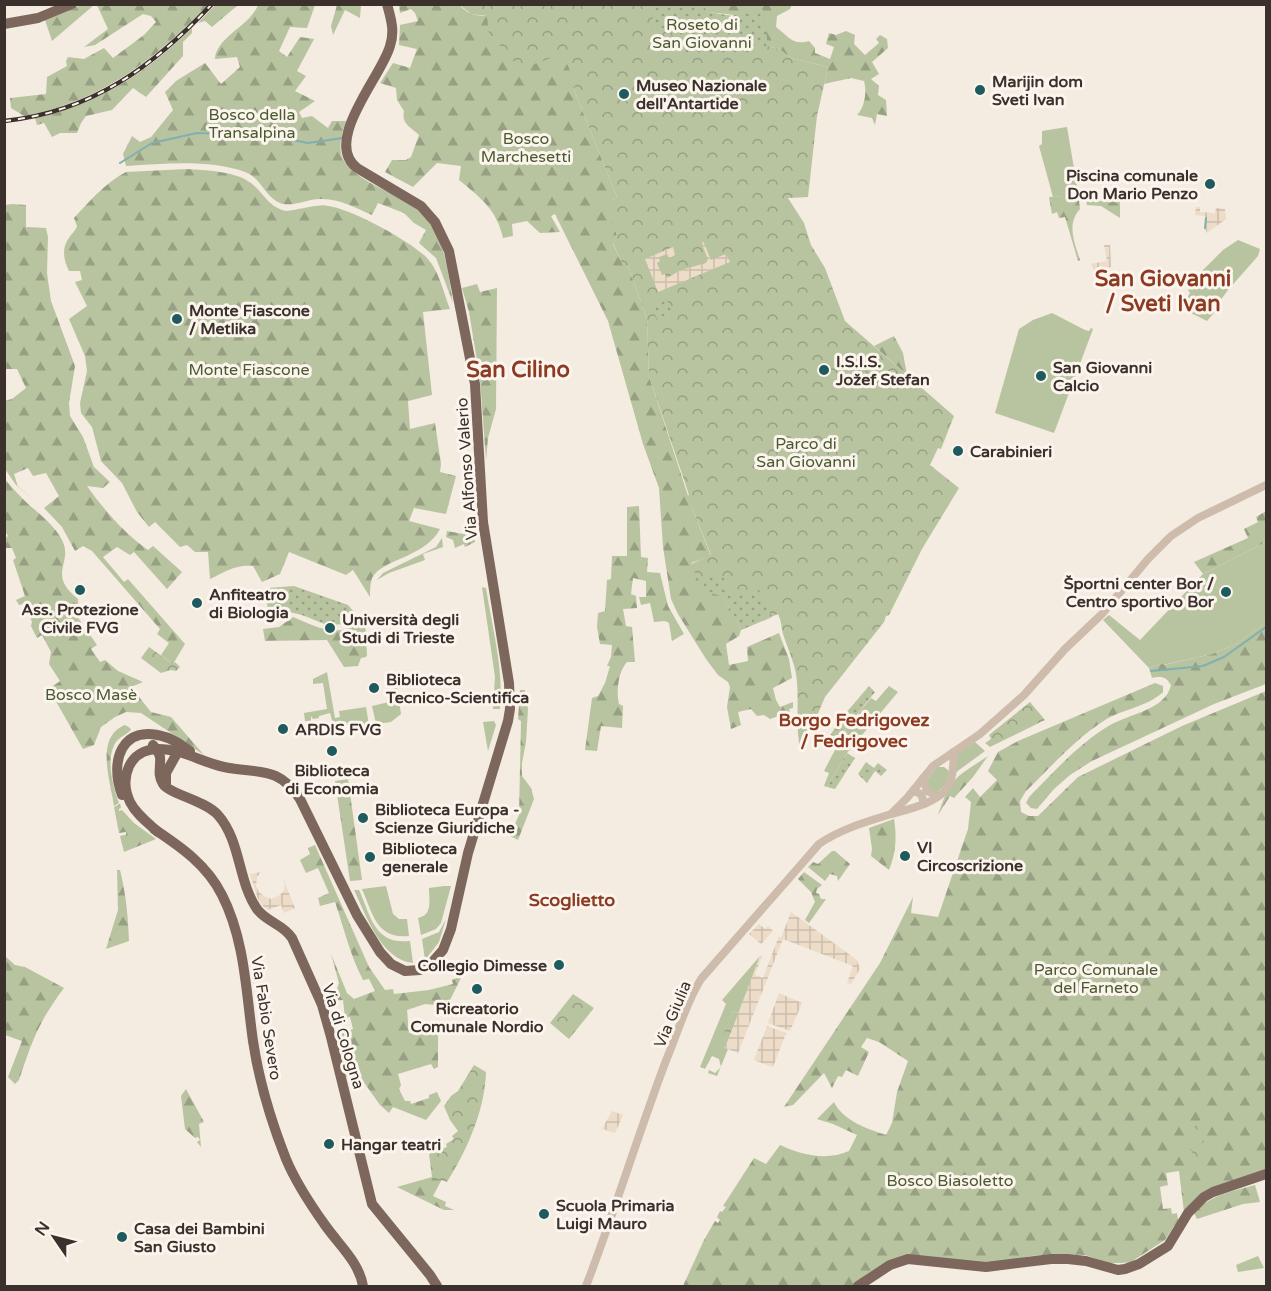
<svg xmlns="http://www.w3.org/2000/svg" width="1271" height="1291" font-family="'Varela Round',sans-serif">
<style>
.grass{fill:#b8c4a0}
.forest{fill:url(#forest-firs)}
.park{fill:url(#park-crowns)}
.garden{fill:url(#garden-dots)}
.plaza{fill:url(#plaza-grid)}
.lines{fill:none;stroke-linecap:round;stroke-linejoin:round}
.stream{stroke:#7fb0b2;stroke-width:2}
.minor{stroke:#cdbbac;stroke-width:8}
.major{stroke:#7d675c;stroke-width:10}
.rail-casing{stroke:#3b302b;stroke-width:4.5}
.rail{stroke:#fbf5ee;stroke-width:2;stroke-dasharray:7;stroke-linecap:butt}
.poi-dot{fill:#1f5a5e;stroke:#fbf5ee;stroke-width:2}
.labels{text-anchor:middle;stroke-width:6;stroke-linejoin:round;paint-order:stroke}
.park-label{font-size:16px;fill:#4a5a2e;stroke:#fbf5ee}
.poi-label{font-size:16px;font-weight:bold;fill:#3b302b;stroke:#fbf5ee;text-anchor:start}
.street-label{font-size:16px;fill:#3b302b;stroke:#fbf5ee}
.neighbourhood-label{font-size:18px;font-weight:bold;fill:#8c3b22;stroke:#fbf5ee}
.district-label{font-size:22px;font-weight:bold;fill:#8c3b22;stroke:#fbf5ee}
</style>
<defs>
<pattern id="forest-firs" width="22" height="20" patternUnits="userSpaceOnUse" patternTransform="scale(1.5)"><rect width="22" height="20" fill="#b8c4a0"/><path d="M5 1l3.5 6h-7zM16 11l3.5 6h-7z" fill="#97a083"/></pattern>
<pattern id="park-crowns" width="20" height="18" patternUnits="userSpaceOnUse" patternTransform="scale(1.5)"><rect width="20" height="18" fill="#b8c4a0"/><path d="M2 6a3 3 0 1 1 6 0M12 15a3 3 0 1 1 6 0" fill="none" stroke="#97a083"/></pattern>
<pattern id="garden-dots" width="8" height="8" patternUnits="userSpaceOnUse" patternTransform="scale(1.5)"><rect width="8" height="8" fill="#b8c4a0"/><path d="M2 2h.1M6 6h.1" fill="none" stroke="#97a083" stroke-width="1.8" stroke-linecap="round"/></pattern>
<pattern id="plaza-grid" width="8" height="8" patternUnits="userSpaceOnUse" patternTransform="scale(1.5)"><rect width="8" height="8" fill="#ecdcc8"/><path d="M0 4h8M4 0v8" fill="none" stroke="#cbbdac"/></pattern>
</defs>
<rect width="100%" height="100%" fill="#f4ebe1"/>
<g class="grass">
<path d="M 1067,127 L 1078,192 L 1076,195 L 1053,197 L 1039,146 L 1042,144 L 1042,131 Z"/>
<path d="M 1238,240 L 1260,249 L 1258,256 L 1228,290 L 1217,305 L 1219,307 L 1207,321 L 1181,308 L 1190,293 L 1188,290 L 1198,283 L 1195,278 L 1223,250 Z"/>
<path d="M 1052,313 L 1085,330 L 1089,331 L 1091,328 L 1093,329 L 1054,433 L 995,413 L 1019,329 L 1033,320 Z"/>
<path d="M 442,538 L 443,547 L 423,554 L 425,560 L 389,573 L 377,580 L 383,573 L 436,547 Z"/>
<path d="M 1266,542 L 1266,622 L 1238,643 L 1212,654 L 1163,665 L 1162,663 L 1149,668 L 1103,620 L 1109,615 L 1140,640 L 1203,574 Z"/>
<path d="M 482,587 L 486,588 C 492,627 504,669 500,709 L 493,709 L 495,677 Z"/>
<path d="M 327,672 L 335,718 L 340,717 L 339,711 L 366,707 L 369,725 L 354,727 L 341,723 L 333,724 L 330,713 L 319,716 L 319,718 L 313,719 L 311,716 L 311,721 L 305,721 L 304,713 L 327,709 L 323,683 L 313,684 L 313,679 Z"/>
<path d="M 889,686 L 898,692 L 847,753 L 827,787 L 824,786 L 829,773 L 824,771 L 847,727 L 871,698 L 876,701 Z"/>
<path d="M 397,688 L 401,714 L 391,722 L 376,724 L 372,706 L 389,702 L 388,690 Z"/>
<path d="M 494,721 L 496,725 L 488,751 L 483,722 Z"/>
<path d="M 975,742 L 985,751 L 955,773 L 957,754 Z"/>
<path d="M 937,767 L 944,767 L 949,771 L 947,783 L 938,792 L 930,791 L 926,781 Z"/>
<path d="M 386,886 L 393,914 L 399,919 L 407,919 L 409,936 C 376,939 373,914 362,889 Z"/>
<path d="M 444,886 L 451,886 L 441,923 L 436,929 L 421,935 L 418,918 C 433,915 429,900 429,888 Z"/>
<path d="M 354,890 L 359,890 C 371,916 374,945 410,941 L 413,963 C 381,960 366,915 354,890 Z"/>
<path d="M 446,919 L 439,942 L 425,960 L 422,939 L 439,932 Z"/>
<path d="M 760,956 L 739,1013 L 733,1011 L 720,1046 L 728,1049 L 717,1076 L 708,1073 L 709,1070 L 715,1073 L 721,1067 L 719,1059 L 712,1056 L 705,1069 L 700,1067 L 726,1004 L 722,1000 Z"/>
<path d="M 1258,1256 L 1264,1268 L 1238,1272 L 1236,1265 Z"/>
</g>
<g class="forest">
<path d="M 216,4 L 238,5 L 212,27 L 205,21 L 198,23 Z"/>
<path d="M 81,5 L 94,5 L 52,41 L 45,20 Z"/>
<path d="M 97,5 L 209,5 C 154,59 103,101 24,116 L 11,108 L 10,98 L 46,94 L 47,77 L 67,66 L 66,61 L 68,57 L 84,59 L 104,48 L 113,58 L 144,35 L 156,22 L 151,16 L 143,14 L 95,45 L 84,47 L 108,29 Z"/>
<path d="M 258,5 L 315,5 L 307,28 L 290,27 L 279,51 L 287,57 L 300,37 L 314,39 L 297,71 L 306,76 L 295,91 L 315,101 L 299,112 L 302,118 L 312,116 L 328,128 L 332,121 L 346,121 C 343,130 339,143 341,153 C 347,182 405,193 425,215 C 445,238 448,273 453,303 L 436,258 L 419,243 L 426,230 L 414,223 L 404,213 L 378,203 L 372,215 C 356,208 338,198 320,199 C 308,199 295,206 283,204 C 266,200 261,177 245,172 C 208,159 165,164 126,166 L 123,154 L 132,136 L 140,142 L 151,137 L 173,110 L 165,92 L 176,81 L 205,63 L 221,84 L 240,67 L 237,57 L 215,59 C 216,37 250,26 258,5 Z"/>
<path d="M 337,5 L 361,5 L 360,18 L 345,10 L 333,35 L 331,26 Z"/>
<path d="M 399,5 L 460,5 C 466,14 477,16 487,16 L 531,64 L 563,53 L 577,85 L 573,87 L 617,197 L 605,204 L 617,235 L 613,244 L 624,267 L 628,266 L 647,319 L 649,376 L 691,505 L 711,556 L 691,563 L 724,597 L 741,630 L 739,636 L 726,644 L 729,665 L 748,661 L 747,647 L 779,633 L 789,659 L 792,678 L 773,688 L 776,700 L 780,707 L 793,702 L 793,708 L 789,709 L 790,712 L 770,719 L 764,715 L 757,716 L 751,709 L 738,712 L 741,725 L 731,729 L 727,707 L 730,687 L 728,682 L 718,675 L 706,659 L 678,614 L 671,599 L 663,547 L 659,488 L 643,444 L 608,321 L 555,214 L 551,216 L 560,232 L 540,233 L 527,221 L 512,224 L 513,236 L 503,238 C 497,210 481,198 459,180 L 461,166 L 437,163 L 413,187 L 385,172 L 392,160 L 406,160 L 411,157 L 419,135 C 411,127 401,124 404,111 L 397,100 L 396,88 L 380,83 L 393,63 L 410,68 L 417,49 L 399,45 L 400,25 L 418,21 L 415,13 L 411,9 L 400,13 Z"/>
<path d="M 703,5 L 792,5 L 790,9 L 777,16 L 776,27 C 788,36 793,46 809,41 L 815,48 L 815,53 L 830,59 L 834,47 L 826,44 L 829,33 L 836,35 L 846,31 L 855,35 L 854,44 L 865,55 L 879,43 L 876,39 L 880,35 L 887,39 L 888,48 L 872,62 L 879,74 L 871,79 L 879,86 L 878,95 L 886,100 L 887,116 L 877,114 L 875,125 L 872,118 L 857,115 C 865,107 867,91 864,81 L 851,78 L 824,84 L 828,67 L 791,58 L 779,49 L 768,46 L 735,15 L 707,12 Z"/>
<path d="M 192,28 L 192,33 L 183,42 L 183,56 L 146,97 L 133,88 L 112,110 L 86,116 L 81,123 L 77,133 L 60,133 L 52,137 L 44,123 L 37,125 L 35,118 C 99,104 146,73 192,28 Z"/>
<path d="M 187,169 C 204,170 236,171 251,183 C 264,193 268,207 286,211 C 300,210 315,204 328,206 C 350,208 412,242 427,258 C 439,270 444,294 450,309 L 423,312 L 432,395 L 408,401 L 410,429 L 435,423 L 441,464 L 440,472 L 456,476 L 446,514 L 414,508 L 409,521 L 440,529 C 426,557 382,559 372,578 C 370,584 370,591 370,597 L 353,570 L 346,575 L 289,552 L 280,574 L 262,582 L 253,566 C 236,564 225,572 210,579 L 208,552 L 195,552 L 187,545 L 180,547 L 155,522 L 149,527 L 137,512 L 122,483 L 101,461 L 92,427 L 81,413 L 80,403 L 87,371 L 85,356 L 69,319 L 87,306 L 75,282 L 82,280 L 80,271 L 69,271 C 64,261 61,248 69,238 C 72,233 75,232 77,226 L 74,218 C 89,202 106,182 126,172 Z"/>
<path d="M 1078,192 L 1080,209 C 1066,224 1075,244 1080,260 L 1078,261 L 1065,217 L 1059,218 L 1057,212 L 1052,214 L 1049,197 L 1076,195 Z"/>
<path d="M 1086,201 L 1120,201 L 1120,218 L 1101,206 L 1087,205 Z"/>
<path d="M 12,204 L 26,205 L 26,227 L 46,228 L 48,237 L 47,273 L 51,301 L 75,366 L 69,403 L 70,416 L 83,437 L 94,467 L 110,482 L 103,488 L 87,486 C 104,510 124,533 148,550 L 153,546 L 182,572 L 167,589 L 134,552 L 130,555 L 117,547 L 103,557 L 124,582 L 128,579 L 185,644 L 173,664 L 161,655 L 169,643 L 157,634 L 160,629 L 92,551 L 83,546 L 75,551 L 62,527 L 44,508 L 59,496 L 46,473 L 33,476 L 28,468 L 14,474 L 18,487 L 35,500 L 16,485 L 5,469 L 4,401 L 12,399 L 26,388 L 17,369 L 5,369 L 5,205 Z"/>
<path d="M 477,284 L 480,292 L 497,288 L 496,409 L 488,438 L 486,460 L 480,379 L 469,312 L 462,288 Z"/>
<path d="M 894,336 L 903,353 L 907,375 L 874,346 Z"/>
<path d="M 4,478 C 9,484 14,490 20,496 C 34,511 52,521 62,540 C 74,564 46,573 78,599 L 79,619 L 97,645 L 91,649 L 100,662 L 105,660 L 118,671 L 143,682 L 131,687 L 151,712 L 171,717 L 204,755 L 141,713 L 126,712 L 115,717 L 101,727 L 94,745 L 83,749 L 49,689 L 60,681 L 49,664 L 51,652 L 42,635 L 37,638 L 31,626 L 32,622 L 28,612 L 32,609 L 28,603 L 19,605 L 16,600 L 25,596 L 13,560 L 16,558 L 12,548 L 5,548 L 5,539 L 8,536 L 5,531 Z"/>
<path d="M 639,506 L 641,557 L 648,558 L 647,572 L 660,573 L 668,606 L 684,634 L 672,641 L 669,623 L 665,621 L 654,622 L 650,603 L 641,605 L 639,597 L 646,597 L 646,581 L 633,578 L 631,594 L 636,596 L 637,608 L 623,609 L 626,626 L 632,627 L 635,662 L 627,662 C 618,672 616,692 619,704 L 623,706 L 622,728 L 601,726 L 597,751 L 585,750 L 592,698 L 598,696 L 605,683 L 610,666 L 607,666 L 611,657 L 612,645 L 600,644 L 597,627 L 598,613 L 605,611 L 607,580 L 611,579 L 612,556 L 627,556 L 627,507 Z"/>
<path d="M 1266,511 L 1266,542 L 1203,574 L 1194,562 L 1248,538 L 1244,529 L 1258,522 L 1256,517 Z"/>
<path d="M 447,531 L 474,536 L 475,542 L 465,547 L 464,544 L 455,548 L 453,540 L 446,537 Z"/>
<path d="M 359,616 L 365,620 L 367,655 L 366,657 L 361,658 L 358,666 L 344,667 L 327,640 L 265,641 L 263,629 L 279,627 L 293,617 C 308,623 333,637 349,627 C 353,625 356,619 359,616 Z"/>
<path d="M 1266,622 L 1266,684 L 1214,704 L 1092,761 L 1070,775 L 1054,789 L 1037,809 L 1031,808 L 1026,803 L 1029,797 C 1054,772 1081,741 1112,724 C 1131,714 1166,709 1171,685 C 1166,677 1162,676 1152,678 L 1149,668 L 1162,663 L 1164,665 L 1212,654 L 1238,643 Z"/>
<path d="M 1155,683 L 1163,686 L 1163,692 C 1147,707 1123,709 1105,720 C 1075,739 1051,767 1026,791 L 1020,801 L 1021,812 L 1029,816 L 1038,816 L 1078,777 L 1182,726 L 1266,691 L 1266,1169 L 1225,1184 L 1184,1212 L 1179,1171 L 1166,1173 L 1168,1185 L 1160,1187 L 1163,1209 L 1171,1208 L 1172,1214 L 1177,1213 L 1178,1220 L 1165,1240 L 1131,1262 L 1122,1263 L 1110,1263 L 1085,1255 L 1056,1254 L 1031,1256 L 1000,1262 L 887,1263 L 852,1286 L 683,1286 L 704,1240 L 715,1221 L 718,1223 L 720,1220 L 717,1217 L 720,1211 L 722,1212 L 726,1207 L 723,1206 L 754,1158 L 766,1164 L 780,1145 C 801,1155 827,1161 849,1151 L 857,1135 L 833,1124 L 817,1119 L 834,1102 C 843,1121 868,1129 886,1135 L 892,1123 L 897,1092 L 908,1061 L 879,1042 L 867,1038 L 861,1047 L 869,1052 L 858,1076 L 846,1070 L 842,1077 L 838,1076 L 832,1088 L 824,1073 L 793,1105 L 784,1107 L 880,963 L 913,897 L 911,913 L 938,917 L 968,829 L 971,802 L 965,797 L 973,788 L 980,797 L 997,780 L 988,771 L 998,752 L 1018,741 Z"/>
<path d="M 520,690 L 525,690 L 528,709 L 526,742 L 522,763 L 522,776 L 531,788 L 534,799 L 518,840 L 502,832 L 511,833 L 519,815 L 521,721 L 518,719 Z"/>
<path d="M 125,725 L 130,728 L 131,730 C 126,735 120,737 116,742 C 105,758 113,787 119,803 L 114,806 C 111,783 94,737 125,725 Z"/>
<path d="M 988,756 L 973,777 L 954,798 L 950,796 L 938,815 C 951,777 955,778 988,756 Z"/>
<path d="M 348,779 L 362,880 L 350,881 L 335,781 Z"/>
<path d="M 120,804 L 121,808 L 119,809 L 119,811 L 122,810 L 134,823 L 156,839 L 124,852 L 120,836 L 126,835 L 126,832 L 119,833 L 114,807 Z"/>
<path d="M 894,819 C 897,837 896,853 889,870 L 871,856 L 872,849 L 869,828 Z"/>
<path d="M 315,845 L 369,967 L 385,990 L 393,989 L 394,994 L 429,990 L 453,984 L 452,980 L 462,976 L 447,1006 L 425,1004 L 407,1010 L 409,1033 L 438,1029 L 438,1067 L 434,1069 L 431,1064 L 398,1074 L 401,1085 L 399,1089 L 405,1101 L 410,1101 L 411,1104 L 429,1098 L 429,1095 L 437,1092 L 441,1101 L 426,1120 L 393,1107 L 389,1113 L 380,1105 L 358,1074 L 346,1077 L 336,1035 L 353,1029 L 350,1017 L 345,1018 L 343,1000 L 333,1001 L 339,983 L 331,954 L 347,993 L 354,999 L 375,991 L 369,979 L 363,980 C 350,955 344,928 335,902 L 320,906 L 318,898 L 329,893 L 318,868 L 306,873 L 300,860 L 310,854 L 308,848 Z"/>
<path d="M 832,851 L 835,851 L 850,864 L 838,881 L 837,876 L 830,874 L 825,881 L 808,867 L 813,862 L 818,864 Z"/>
<path d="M 117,870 L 120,870 C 126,894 128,916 129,941 L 106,949 L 118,910 Z"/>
<path d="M 804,872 L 822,885 L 817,889 L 816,893 L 819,894 L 821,899 L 826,899 L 809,923 L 805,920 L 815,902 L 811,892 L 798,879 Z"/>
<path d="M 5,956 L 15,965 L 25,967 L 64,988 C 39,1021 32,1041 19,1080 L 15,1084 L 8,1077 L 22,1041 L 5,1035 L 6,1021 Z"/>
<path d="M 186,1089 L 204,1122 L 199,1124 L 201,1147 L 197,1142 L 200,1140 L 198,1137 L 195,1138 L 185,1129 L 181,1096 Z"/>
<path d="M 432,1177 L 442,1179 L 433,1196 L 446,1202 L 445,1206 L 454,1210 L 444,1210 L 397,1187 Z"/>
<path d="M 1255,1185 L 1260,1202 L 1243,1204 L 1197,1219 L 1194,1213 C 1212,1194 1230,1192 1255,1185 Z"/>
</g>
<g class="park">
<path d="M 703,4 L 707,12 L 732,16 L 762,8 L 768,46 L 779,49 L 791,58 L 828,67 L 817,116 L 808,197 L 788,198 L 804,223 L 811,245 L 825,268 L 845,321 L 954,416 L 941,449 L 938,448 L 930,465 L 959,488 L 922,549 L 889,615 L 886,616 L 884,622 L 825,697 L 801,753 C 795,729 799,707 797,682 C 796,666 789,652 784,637 C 781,629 782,622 778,614 L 741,630 L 724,597 L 703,590 L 691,564 L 711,555 L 691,505 L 688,505 L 686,496 L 689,495 L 649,376 L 647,319 L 628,266 L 624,268 L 613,243 L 617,235 L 604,204 L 617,197 L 573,87 L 576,85 L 563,54 C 549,57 530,70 516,64 L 489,34 L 487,16 L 471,14 L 460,5 Z"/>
<path d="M 149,647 L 173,664 L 175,662 L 180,667 L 176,671 L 171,670 L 161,673 L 141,658 Z"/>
<path d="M 1030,702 L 1045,720 L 990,747 L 985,743 L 991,739 L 989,735 Z"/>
<path d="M 573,994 L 594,1008 L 569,1039 L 550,1023 Z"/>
<path d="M 733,1011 L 739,1013 L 725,1048 L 719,1046 Z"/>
<path d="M 474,1065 L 486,1072 C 485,1110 467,1150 447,1182 L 432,1177 L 429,1154 L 447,1147 L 446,1144 L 454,1139 L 452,1136 L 458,1131 L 450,1120 L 444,1106 L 451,1096 L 458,1091 Z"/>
<path d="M 1197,1124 L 1203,1134 L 1204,1149 L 1197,1158 L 1193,1156 L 1190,1144 L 1193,1141 L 1188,1133 Z"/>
</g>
<g class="garden">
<path d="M 653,5 L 703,5 L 707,12 L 732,16 L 762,8 L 768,46 L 737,57 L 734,53 L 712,56 L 677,53 L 679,35 L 677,33 L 652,31 Z"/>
<path d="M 666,298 L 672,312 L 657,319 L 651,305 Z"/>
<path d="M 721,573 C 732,596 735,597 759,590 L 772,617 L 741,630 L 724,597 L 703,590 L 699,583 Z"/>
<path d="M 294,586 L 348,605 L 356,614 L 346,624 L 327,625 L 302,615 L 285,611 L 271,618 L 267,617 L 268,588 Z"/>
<path d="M 869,686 L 875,692 L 847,727 L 833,749 L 825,744 L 839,721 Z"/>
<path d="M 847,753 L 855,758 L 835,789 L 827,787 Z"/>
<path d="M 866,762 L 874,768 L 878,763 L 887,770 L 881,776 L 875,771 L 867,783 L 858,774 Z"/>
</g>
<g class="plaza">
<path d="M 1196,207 L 1200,207 L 1200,212 L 1215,213 L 1216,208 L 1225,209 L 1226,219 L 1207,233 L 1205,229 L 1205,216 L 1195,215 Z"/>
<path d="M 703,241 L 711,260 L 726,254 L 730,262 L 658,292 L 645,259 L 673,247 L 675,255 L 669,258 L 667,254 L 659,257 L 660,261 L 657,263 L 662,275 L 665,274 L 667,278 L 681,270 L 706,263 L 708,259 L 701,242 Z"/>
<path d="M 1104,245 L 1110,245 L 1111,267 L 1095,272 L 1091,264 L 1107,261 Z"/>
<path d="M 261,872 L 257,877 L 256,886 L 259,892 L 265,897 L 271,899 L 280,895 L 284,891 L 285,882 L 282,876 L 295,908 L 284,913 L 281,905 L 268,910 L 263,906 L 258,899 L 250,874 Z"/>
<path d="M 791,912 L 857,960 L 860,969 L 851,984 L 847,983 L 853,966 L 783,939 L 738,1053 L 725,1048 L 760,956 L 762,956 L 755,975 L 763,978 L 779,936 L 781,938 Z"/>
<path d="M 759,924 L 765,929 L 768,926 L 773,931 L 761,944 L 749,934 Z"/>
<path d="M 779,993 L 802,1003 L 790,1031 L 768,1023 Z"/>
<path d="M 767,1026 L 786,1033 L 773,1067 L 754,1060 Z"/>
<path d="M 612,1111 L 623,1115 L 615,1133 L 602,1129 Z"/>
</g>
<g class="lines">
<g class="stream">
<path d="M 120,163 L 152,143 L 197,133 L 272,136 L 308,143 L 343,138"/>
<path d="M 1205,228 L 1206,218"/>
<path d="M 1151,671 L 1203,666 L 1224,657 L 1266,627"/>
</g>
<g class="minor">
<path d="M 923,778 L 927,791 L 937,796"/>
<path d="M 913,791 L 921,794 L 924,803"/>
<path d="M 892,813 L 907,798 L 933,766 L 980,734 L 1024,695 L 1065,649 L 1102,614 L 1148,559 L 1171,536 L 1198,518 L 1266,485"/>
<path d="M 586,1286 C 615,1211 638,1134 667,1058 C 678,1032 686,1003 701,979 L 819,844 C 839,830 865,822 888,815 C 904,810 937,804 947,788 C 954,778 953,763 954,752"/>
</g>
<g class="major">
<path d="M 4,24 L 38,18 L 72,4"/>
<path d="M 153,745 C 156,749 159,752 160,757 C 161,766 157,775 163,784 C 169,794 205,800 218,815 C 241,841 238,882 257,909 C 266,922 283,924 292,938 L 322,1005 L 331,1037 L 372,1204 L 430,1275 L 437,1286"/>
<path d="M 166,783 L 166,773 L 181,746"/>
<path d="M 122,795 C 109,761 122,723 165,737 C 174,739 182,746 190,751"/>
<path d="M 154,829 C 181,847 207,865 222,895 C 245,940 246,992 253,1041 C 259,1081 271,1121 286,1159 C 296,1183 310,1204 325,1225 C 339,1245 359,1262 363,1286"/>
<path d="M 158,832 C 148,823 136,814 130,802 C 119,778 129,749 158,749 C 182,749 201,762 224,767 C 258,774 278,765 300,799 L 357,915 L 380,952 L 391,964 L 405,971 L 420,970 L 429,966 L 443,950 L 451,929 L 468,853 L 508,721 L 510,709 L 509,683 L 483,522 L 475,384 L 449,251 L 435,222 L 421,206 L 357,168 C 322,141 382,76 390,46 C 395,31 391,19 387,4"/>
<path d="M 858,1286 L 890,1265 L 908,1259 L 986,1267 L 1051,1259 L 1068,1259 L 1086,1261 L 1118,1270 L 1125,1269 L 1139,1264 L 1168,1246 L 1188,1213 L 1204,1197 L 1213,1192 L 1266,1174"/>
</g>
<defs>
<path id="rail" d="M 4,121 C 92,112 154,66 212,4"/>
</defs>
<use href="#rail" class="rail-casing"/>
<use href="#rail" class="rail"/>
</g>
<g class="poi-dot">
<circle cx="980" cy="90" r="6"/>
<circle cx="624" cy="94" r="6"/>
<circle cx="1210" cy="184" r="6"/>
<circle cx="177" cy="319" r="6"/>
<circle cx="824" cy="370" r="6"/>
<circle cx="1041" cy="376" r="6"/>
<circle cx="958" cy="451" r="6"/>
<circle cx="80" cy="590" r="6"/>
<circle cx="1226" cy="592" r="6"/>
<circle cx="197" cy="603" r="6"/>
<circle cx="330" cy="628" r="6"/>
<circle cx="374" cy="688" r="6"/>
<circle cx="283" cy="729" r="6"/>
<circle cx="332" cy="751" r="6"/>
<circle cx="363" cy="818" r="6"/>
<circle cx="905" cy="856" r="6"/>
<circle cx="370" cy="857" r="6"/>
<circle cx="559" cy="965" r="6"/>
<circle cx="477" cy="989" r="6"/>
<circle cx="329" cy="1144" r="6"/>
<circle cx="544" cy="1214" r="6"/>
<circle cx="122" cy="1237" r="6"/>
</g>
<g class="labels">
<g class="park-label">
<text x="702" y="30">Roseto di<tspan x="702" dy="18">San Giovanni</tspan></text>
<text x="252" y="120">Bosco della<tspan x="252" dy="18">Transalpina</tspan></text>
<text x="526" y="144">Bosco<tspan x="526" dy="18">Marchesetti</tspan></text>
<text x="249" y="375">Monte Fiascone</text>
<text x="806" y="449">Parco di<tspan x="806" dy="18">San Giovanni</tspan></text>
<text x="91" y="700">Bosco Masè</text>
<text x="1096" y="975">Parco Comunale<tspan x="1096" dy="18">del Farneto</tspan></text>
<text x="950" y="1186">Bosco Biasoletto</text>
</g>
<g class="poi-label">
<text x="992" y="87">Marijin dom<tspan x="992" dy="18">Sveti Ivan</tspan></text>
<text x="636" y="91">Museo Nazionale<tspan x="636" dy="18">dell'Antartide</tspan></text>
<text x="1198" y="181" text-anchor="end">Piscina comunale<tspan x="1198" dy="18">Don Mario Penzo</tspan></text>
<text x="189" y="316">Monte Fiascone<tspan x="189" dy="18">/ Metlika</tspan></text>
<text x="836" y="367">I.S.I.S.<tspan x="836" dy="18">Jožef Stefan</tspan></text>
<text x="1053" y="373">San Giovanni<tspan x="1053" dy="18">Calcio</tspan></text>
<text x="970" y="457">Carabinieri</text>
<text x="1214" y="589" text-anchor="end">Športni center Bor /<tspan x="1214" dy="18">Centro sportivo Bor</tspan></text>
<text x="209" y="600">Anfiteatro<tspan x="209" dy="18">di Biologia</tspan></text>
<text x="80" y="615" text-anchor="middle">Ass. Protezione<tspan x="80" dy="18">Civile FVG</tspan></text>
<text x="342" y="625">Università degli<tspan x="342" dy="18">Studi di Trieste</tspan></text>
<text x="386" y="685">Biblioteca<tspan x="386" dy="18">Tecnico-Scientifica</tspan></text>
<text x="295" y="735">ARDIS FVG</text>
<text x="332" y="776" text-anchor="middle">Biblioteca<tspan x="332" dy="18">di Economia</tspan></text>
<text x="375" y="815">Biblioteca Europa -<tspan x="375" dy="18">Scienze Giuridiche</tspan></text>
<text x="917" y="853">VI<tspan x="917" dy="18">Circoscrizione</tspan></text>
<text x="382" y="854">Biblioteca<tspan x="382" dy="18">generale</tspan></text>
<text x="547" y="971" text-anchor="end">Collegio Dimesse</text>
<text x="477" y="1014" text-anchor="middle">Ricreatorio<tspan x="477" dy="18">Comunale Nordio</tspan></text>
<text x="341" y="1150">Hangar teatri</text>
<text x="556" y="1211">Scuola Primaria<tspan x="556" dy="18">Luigi Mauro</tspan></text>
<text x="134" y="1234">Casa dei Bambini<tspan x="134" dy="18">San Giusto</tspan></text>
</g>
<g class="street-label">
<text transform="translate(466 469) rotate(-94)" y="6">Via Alfonso Valerio</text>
<text transform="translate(672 1014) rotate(-67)" y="6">Via Giulia</text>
<text transform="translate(267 1018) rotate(81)" y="6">Via Fabio Severo</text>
<text transform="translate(344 1036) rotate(73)" y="6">Via di Cologna</text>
</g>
<g class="neighbourhood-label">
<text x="854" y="726">Borgo Fedrigovez<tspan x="854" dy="21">/ Fedrigovec</tspan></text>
<text x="572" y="906">Scoglietto</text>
</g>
<g class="district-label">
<text x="1163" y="286">San Giovanni<tspan x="1163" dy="25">/ Sveti Ivan</tspan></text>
<text x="518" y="377">San Cilino</text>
</g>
</g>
<rect width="1271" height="1291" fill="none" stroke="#3b302b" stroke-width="12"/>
<g transform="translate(54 1237) rotate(305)" stroke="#fbf5ee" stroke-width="4.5" paint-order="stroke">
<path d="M0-4.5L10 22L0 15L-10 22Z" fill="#3b302b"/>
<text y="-9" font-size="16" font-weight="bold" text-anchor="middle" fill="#3b302b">N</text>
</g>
</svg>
